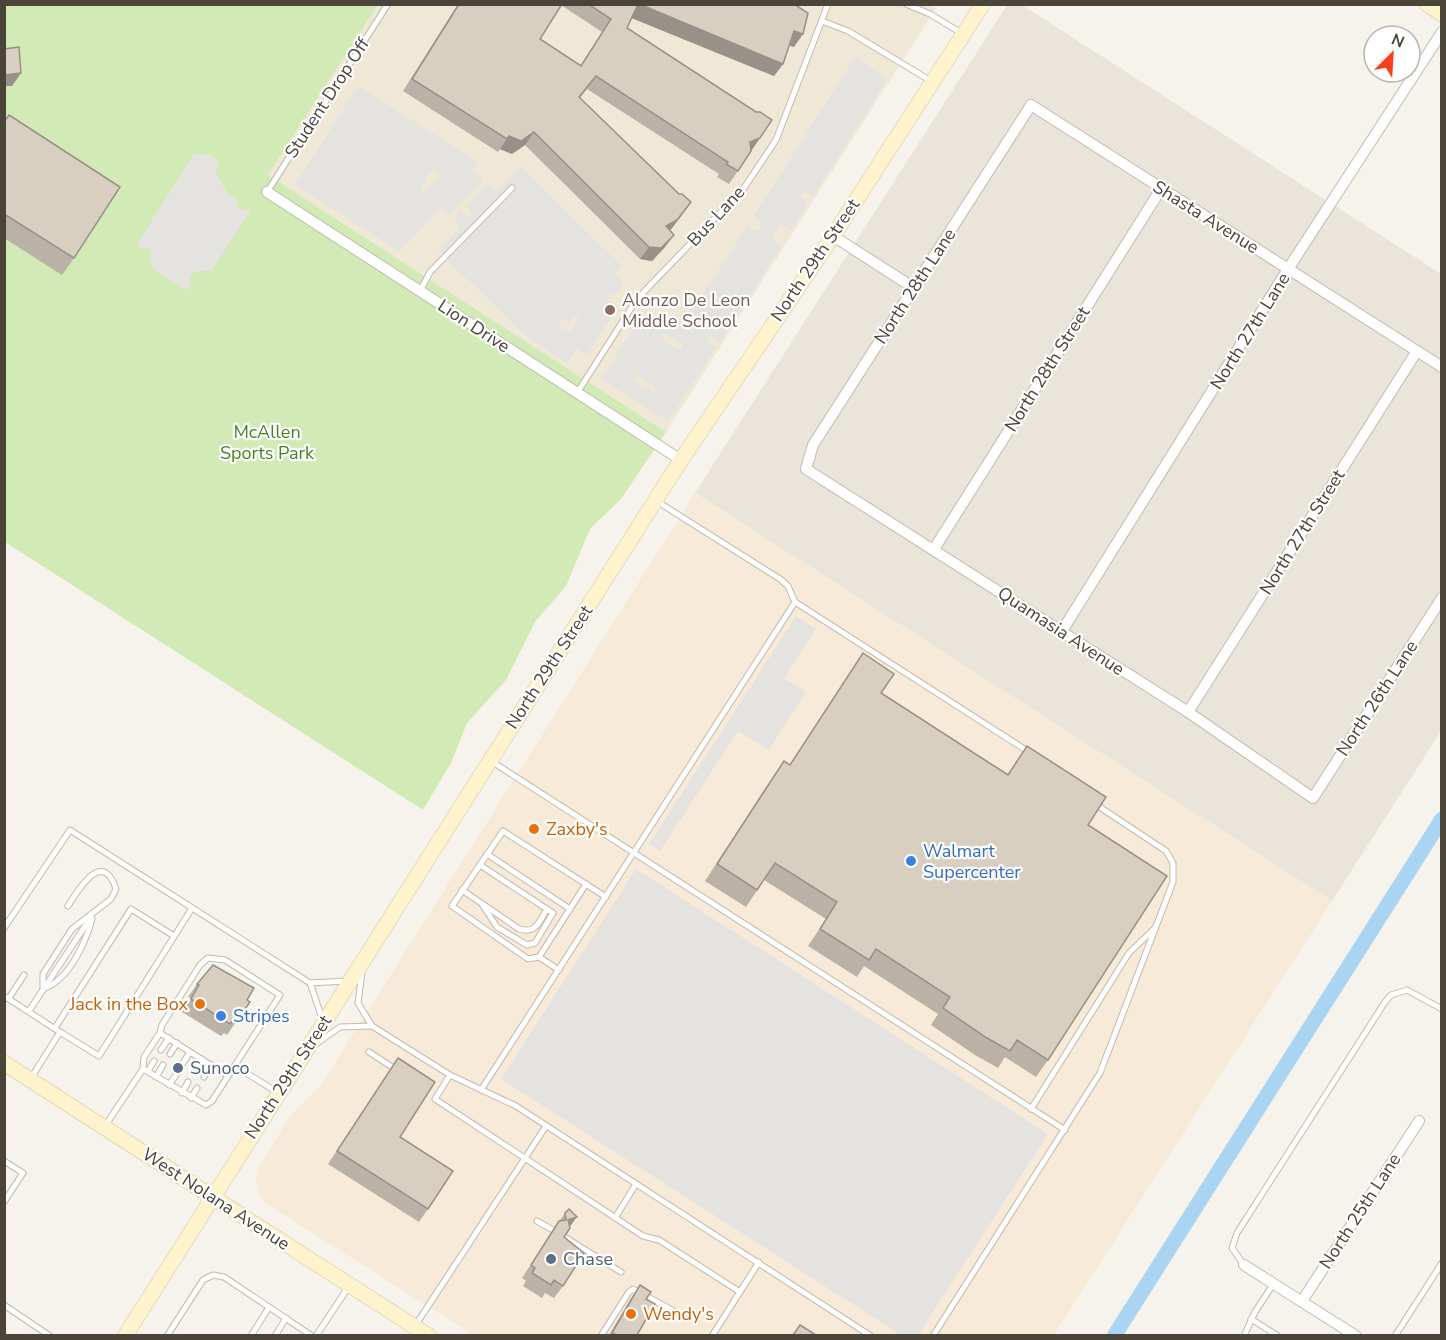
<svg xmlns="http://www.w3.org/2000/svg" width="1446" height="1340" font-family="'Nunito Sans',sans-serif">
<style>
.residential{fill:#eae5da}
.commercial{fill:#f7ead8}
.education{fill:#efe8d6}
.park{fill:#d2eab5}
.parking{fill:#e5e3e0;fill-rule:evenodd}
.lines{fill:none;stroke-linecap:round;stroke-linejoin:round}
.canal{stroke:#a9d4f2;stroke-width:15}
.lane-casing{stroke:#c2bbae;stroke-width:7}
.street-casing{stroke:#c2bbae;stroke-width:12}
.secondary-casing{stroke:#d6c79b;stroke-width:16}
.lane{stroke:#fff;stroke-width:5}
.street{stroke:#fff;stroke-width:10}
.secondary{stroke:#fff3cd;stroke-width:15}
.wall{fill:#bab2a6;fill-rule:evenodd}
.shaded-wall{fill:#979187}
.building{fill:#d8cfc1;stroke:#979187;stroke-width:1.5}
.education-dot{fill:#8d6e63;stroke:#fff;stroke-width:2}
.food-dot{fill:#e8710a;stroke:#fff;stroke-width:2}
.shop-dot{fill:#3f7fe0;stroke:#fff;stroke-width:2}
.service-dot{fill:#5c6f8a;stroke:#fff;stroke-width:2}
.labels{text-anchor:middle;stroke-width:4.5;stroke-linejoin:round;paint-order:stroke}
.street-label{font-size:18px;fill:#4b4439;stroke:#fff}
.education-label{font-size:18px;fill:#785e54;stroke:#fff;text-anchor:start}
.park-label{font-size:18px;fill:#4a7f2a;stroke:#fff}
.food-label{font-size:18px;fill:#c56008;stroke:#fff;text-anchor:start}
.shop-label{font-size:18px;fill:#366cbe;stroke:#fff;text-anchor:start}
.service-label{font-size:18px;fill:#4e5e75;stroke:#fff;text-anchor:start}
</style>
<rect width="100%" height="100%" fill="#f6f3ec"/>
<path class="residential" d="M 1007,5 L 1022,5 L 1441,274 L 1441,731 L 1332,901 L 695,493 Z"/>
<path class="commercial" d="M 695,493 L 1332,901 L 1054,1335 L 473,1335 L 265,1203 L 259,1195 L 256,1182 L 258,1168 L 290,1116 L 321,1085 Z"/>
<path class="education" d="M 925,4 L 936,8 L 666,432 L 268,175 L 378,5 Z"/>
<path class="park" d="M 4,5 L 378,5 L 268,175 L 666,432 L 621,499 L 590,529 L 566,586 L 535,622 L 506,680 L 467,723 L 451,763 L 423,810 L 5,542 Z"/>
<g class="parking">
<path d="M 855,57 L 887,79 L 813,196 L 804,191 L 800,195 L 808,203 L 791,230 L 782,225 L 779,226 L 772,239 L 781,246 L 720,342 L 710,336 L 707,338 L 708,342 L 716,347 L 668,421 L 601,379 L 643,314 L 653,320 L 663,314 L 691,331 L 694,331 L 693,326 L 686,321 L 747,226 L 756,231 L 759,230 L 762,222 L 754,216 ZM 666,334 L 683,345 L 682,349 L 678,350 L 662,339 L 662,335 ZM 638,377 L 655,387 L 655,392 L 635,382 L 634,378 Z"/>
<path d="M 358,86 L 478,162 L 472,171 L 483,181 L 450,215 L 443,208 L 440,209 L 399,251 L 295,185 ZM 435,170 L 438,175 L 437,179 L 423,192 L 420,192 L 431,171 Z"/>
<path d="M 194,154 L 210,155 L 220,163 L 215,170 L 228,194 L 238,200 L 238,208 L 251,210 L 212,270 L 195,272 L 190,277 L 190,289 L 185,289 L 151,268 L 151,249 L 138,247 L 138,242 Z"/>
<path d="M 521,166 L 622,266 L 615,274 L 624,283 L 615,295 L 610,295 L 607,299 L 618,306 L 587,355 L 577,348 L 567,363 L 527,337 L 438,251 L 460,227 L 454,218 L 460,211 L 469,218 L 472,213 L 466,207 L 487,185 L 497,191 ZM 575,315 L 579,317 L 570,332 L 558,326 L 565,318 L 569,322 Z"/>
<path d="M 796,616 L 816,629 L 784,678 L 806,692 L 769,750 L 738,731 L 660,851 L 649,844 Z"/>
<path d="M 636,869 L 1048,1134 L 918,1335 L 901,1335 L 501,1079 Z"/>
</g>
<g class="lines">
<path class="canal" d="M 1114,1336 L 1442,819"/>
<defs>
<g id="lane">
<path d="M 906,4 L 930,14 L 963,34"/>
<path d="M 822,21 L 848,31 L 931,81"/>
<path d="M 267,192 L 388,4"/>
<path d="M 420,291 L 430,272 L 512,188"/>
<path d="M 577,393 L 637,299 L 744,188 L 776,140 L 828,4"/>
<path d="M 658,502 L 780,579 L 788,586 L 795,602 L 1029,752"/>
<path d="M 491,761 L 1065,1130"/>
<path d="M 487,854 L 570,909"/>
<path d="M 480,865 L 553,913 L 535,943 L 527,945 L 497,927 L 482,904"/>
<path d="M 462,890 L 519,929 C 536,934 539,922 547,909"/>
<path d="M 4,928 L 70,830 L 310,983 L 346,981"/>
<path d="M 539,957 L 586,884"/>
<path d="M 559,970 L 539,957 L 528,959 L 452,906 L 503,831 L 606,897"/>
<path d="M 362,972 L 358,1003 L 372,1026 L 450,1075 L 516,1106 L 871,1336"/>
<path d="M 310,983 L 322,1018"/>
<path d="M 43,988 L 43,974 L 72,929 L 111,899 L 116,889 C 103,848 78,890 68,906"/>
<path d="M 45,988 C 69,979 85,944 92,919"/>
<path d="M 4,996 L 60,1032 L 31,1078"/>
<path d="M 9,998 L 24,975"/>
<path d="M 29,1011 L 91,917"/>
<path d="M 55,1028 L 131,909 L 174,936"/>
<path d="M 60,1032 L 99,1056 L 192,908"/>
<path d="M 160,1033 L 228,1076"/>
<path d="M 316,1044 L 340,1027 L 372,1026"/>
<path d="M 161,1050 L 169,1038"/>
<path d="M 369,1052 L 395,1069"/>
<path d="M 170,1054 L 177,1043"/>
<path d="M 183,1063 L 190,1052"/>
<path d="M 235,1066 L 277,1092"/>
<path d="M 148,1071 L 154,1061"/>
<path d="M 196,1071 L 202,1059"/>
<path d="M 450,1075 L 435,1099 L 643,1236 L 659,1240 L 740,1292"/>
<path d="M 156,1077 L 163,1065"/>
<path d="M 204,1077 L 211,1065"/>
<path d="M 169,1085 L 176,1075"/>
<path d="M 481,1090 L 795,602"/>
<path d="M 182,1093 L 188,1082"/>
<path d="M 191,1098 L 197,1088"/>
<path d="M 1031,1109 L 1129,953 L 1154,929"/>
<path d="M 105,1126 L 143,1069 L 144,1057 L 160,1033 L 162,1025 L 200,965 L 208,958 L 225,960 L 280,995 L 212,1101 L 206,1105 L 143,1069"/>
<path d="M 4,1161 L 23,1173 L 4,1202"/>
<path d="M 615,1218 L 636,1184"/>
<path d="M 537,1221 L 553,1230"/>
<path d="M 563,1236 L 621,1272"/>
<path d="M 1244,1265 L 1232,1248 L 1237,1233 L 1385,1002 L 1391,995 L 1407,990 L 1442,1009"/>
<path d="M 4,1305 L 50,1336"/>
<path d="M 1251,1319 L 1278,1336"/>
<path d="M 415,1326 L 546,1126"/>
<path d="M 167,1336 L 203,1280 L 213,1275 L 224,1277 L 312,1336"/>
<path d="M 251,1336 L 269,1307"/>
<path d="M 275,1336 L 286,1318"/>
<path d="M 316,1336 L 349,1286"/>
<path d="M 601,1336 L 629,1292 L 633,1289 L 681,1315"/>
<path d="M 712,1336 L 759,1262"/>
<path d="M 933,1336 L 1100,1073 L 1173,882 L 1173,863 L 1166,851 L 1095,804"/>
<path d="M 1244,1336 L 1255,1312 L 1274,1283"/>
<path d="M 1395,1336 L 1442,1263"/>
</g>
<g id="street">
<path d="M 267,192 L 681,460"/>
<path d="M 833,236 L 914,288"/>
<path d="M 1442,367 L 1031,105 L 813,445 L 806,469 L 1188,712 L 1313,798 L 1442,598"/>
<path d="M 934,549 L 1161,189"/>
<path d="M 1062,631 L 1288,269 L 1442,32"/>
<path d="M 1188,712 L 1417,351"/>
<path d="M 1244,1265 L 1356,1336"/>
<path d="M 1302,1301 L 1419,1121"/>
</g>
<g id="secondary">
<path d="M 1427,4 L 1442,14"/>
<path d="M 4,1063 L 429,1336"/>
<path d="M 125,1336 L 681,460 L 833,236 L 983,4"/>
</g>
</defs>
<use href="#lane" class="lane-casing"/>
<use href="#street" class="street-casing"/>
<use href="#secondary" class="secondary-casing"/>
<use href="#lane" class="lane"/>
<use href="#street" class="street"/>
<use href="#secondary" class="secondary"/>
</g>
<g class="wall">
<path d="M 458,4 L 794,4 L 794,47 L 789,45 L 783,64 L 774,76 L 632,18 L 627,28 L 760,138 L 729,184 L 717,177 L 719,174 L 587,89 L 580,98 L 679,194 L 691,202 L 670,231 L 665,247 L 652,261 L 640,259 L 525,145 L 512,154 L 500,149 L 498,152 L 403,91 ZM 561,5 L 602,32 L 581,65 L 540,39 Z"/>
<path d="M 4,121 L 74,258 L 62,275 L 4,238 Z"/>
<path d="M 863,653 L 881,693 L 1008,774 L 1027,746 L 1088,825 L 1048,1060 L 1036,1077 L 1005,1057 L 998,1068 L 975,1055 L 931,1025 L 938,1014 L 864,966 L 857,977 L 808,946 L 826,919 L 764,880 L 746,907 L 705,881 L 772,778 L 784,761 L 790,765 Z"/>
<path d="M 197,984 L 247,1000 L 236,1022 L 227,1035 L 224,1033 L 221,1036 L 182,1012 L 191,998 L 188,997 Z"/>
<path d="M 398,1058 L 400,1137 L 428,1209 L 419,1222 L 328,1164 Z"/>
<path d="M 565,1213 L 570,1227 L 564,1237 L 563,1286 L 554,1298 L 545,1293 L 542,1298 L 523,1286 L 526,1281 L 522,1278 Z"/>
<path d="M 640,1285 L 646,1299 L 637,1335 L 609,1335 L 631,1298 Z"/>
</g>
<g class="shaded-wall">
<path d="M 638,4 L 639,4 L 783,64 L 774,76 L 629,17 Z"/>
<path d="M 794,31 L 803,34 L 794,47 L 786,44 Z"/>
<path d="M 21,73 L 12,86 L 4,86 L 4,75 Z"/>
<path d="M 534,132 L 525,145 L 512,154 L 500,149 L 498,152 L 509,136 Z"/>
<path d="M 760,138 L 751,151 L 750,142 Z"/>
<path d="M 691,202 L 682,215 L 668,233 L 666,226 Z"/>
<path d="M 674,235 L 665,247 L 652,261 L 640,259 L 649,247 Z"/>
<path d="M 577,1217 L 568,1229 L 568,1220 Z"/>
</g>
<g class="building">
<path d="M 459,4 L 562,4 L 540,39 L 581,66 L 611,19 L 588,4 L 638,4 L 627,28 L 756,112 L 760,112 L 772,120 L 760,138 L 750,142 L 751,151 L 738,171 L 726,164 L 728,162 L 596,76 L 579,97 L 679,194 L 682,194 L 691,202 L 677,220 L 666,226 L 674,235 L 661,248 L 649,247 L 534,132 L 521,141 L 509,136 L 507,139 L 412,79 Z"/>
<path d="M 639,4 L 794,4 L 808,13 L 803,34 L 794,31 L 783,64 Z"/>
<path d="M 19,47 L 21,73 L 4,75 L 4,49 Z"/>
<path d="M 9,115 L 120,187 L 74,258 L 4,214 L 4,122 Z"/>
<path d="M 863,653 L 894,674 L 881,693 L 1008,775 L 1027,746 L 1106,797 L 1088,825 L 1167,876 L 1048,1060 L 1017,1040 L 1010,1051 L 987,1038 L 943,1008 L 950,997 L 876,949 L 869,960 L 820,929 L 837,902 L 775,863 L 757,890 L 717,864 L 784,761 L 790,765 Z"/>
<path d="M 213,965 L 254,988 L 247,1000 L 250,1002 L 236,1022 L 233,1020 L 230,1024 L 191,999 L 199,985 L 197,984 Z"/>
<path d="M 398,1058 L 435,1082 L 400,1137 L 453,1171 L 428,1209 L 337,1151 Z"/>
<path d="M 569,1209 L 577,1217 L 568,1220 L 570,1228 L 564,1237 L 584,1253 L 563,1286 L 554,1280 L 551,1285 L 532,1273 L 535,1268 L 531,1265 L 559,1221 L 566,1220 L 565,1213 Z"/>
<path d="M 640,1285 L 651,1292 L 646,1299 L 655,1304 L 637,1335 L 617,1335 L 612,1333 Z"/>
<path d="M 800,1325 L 816,1335 L 793,1335 Z"/>
</g>
<circle class="education-dot" cx="610" cy="310" r="6"/>
<g class="food-dot">
<circle cx="534" cy="829" r="6"/>
<circle cx="200" cy="1004" r="6"/>
<circle cx="631" cy="1314" r="6"/>
</g>
<g class="shop-dot">
<circle cx="911" cy="861" r="6"/>
<circle cx="221" cy="1016" r="6"/>
</g>
<g class="service-dot">
<circle cx="178" cy="1068" r="6"/>
<circle cx="551" cy="1259" r="6"/>
</g>
<g class="labels">
<g class="street-label">
<text transform="translate(327 98) rotate(-57)" y="6">Student Drop Off</text>
<text transform="translate(716 216) rotate(-47)" y="6">Bus Lane</text>
<text transform="translate(1206 217) rotate(32)" y="6">Shasta Avenue</text>
<text transform="translate(815 260) rotate(-56)" y="6">North 29th Street</text>
<text transform="translate(915 286) rotate(-57)" y="6">North 28th Lane</text>
<text transform="translate(474 326) rotate(33)" y="6">Lion Drive</text>
<text transform="translate(1250 331) rotate(-58)" y="6">North 27th Lane</text>
<text transform="translate(1047 369) rotate(-58)" y="6">North 28th Street</text>
<text transform="translate(1302 532) rotate(-58)" y="6">North 27th Street</text>
<text transform="translate(1061 631) rotate(33)" y="6">Quamasia Avenue</text>
<text transform="translate(549 667) rotate(-57)" y="6">North 29th Street</text>
<text transform="translate(1377 698) rotate(-57)" y="6">North 26th Lane</text>
<text transform="translate(288 1077) rotate(-57)" y="6">North 29th Street</text>
<text transform="translate(216 1199) rotate(33)" y="6">West Nolana Avenue</text>
<text transform="translate(1360 1211) rotate(-57)" y="6">North 25th Lane</text>
</g>
<g class="education-label">
<text x="622" y="306">Alonzo De Leon<tspan x="622" dy="21">Middle School</tspan></text>
</g>
<g class="park-label">
<text x="267" y="438">McAllen<tspan x="267" dy="21">Sports Park</tspan></text>
</g>
<g class="food-label">
<text x="546" y="835">Zaxby's</text>
<text x="188" y="1010" text-anchor="end">Jack in the Box</text>
<text x="643" y="1320">Wendy's</text>
</g>
<g class="shop-label">
<text x="923" y="857">Walmart<tspan x="923" dy="21">Supercenter</tspan></text>
<text x="233" y="1022">Stripes</text>
</g>
<g class="service-label">
<text x="190" y="1074">Sunoco</text>
<text x="563" y="1265">Chase</text>
</g>
</g>
<rect width="1446" height="1340" fill="none" stroke="#4b4439" stroke-width="12"/>
<g transform="translate(1392 54) rotate(24)"><circle r="28" fill="#ffffff" stroke="#b7b4b0" stroke-width="1.5"/>
<path d="M0-4.5L10 22L0 15L-10 22Z" fill="#fc3f1d"/>
<text y="-9" font-size="16" font-weight="bold" text-anchor="middle" fill="#4b4439">N</text>
</g>
</svg>
